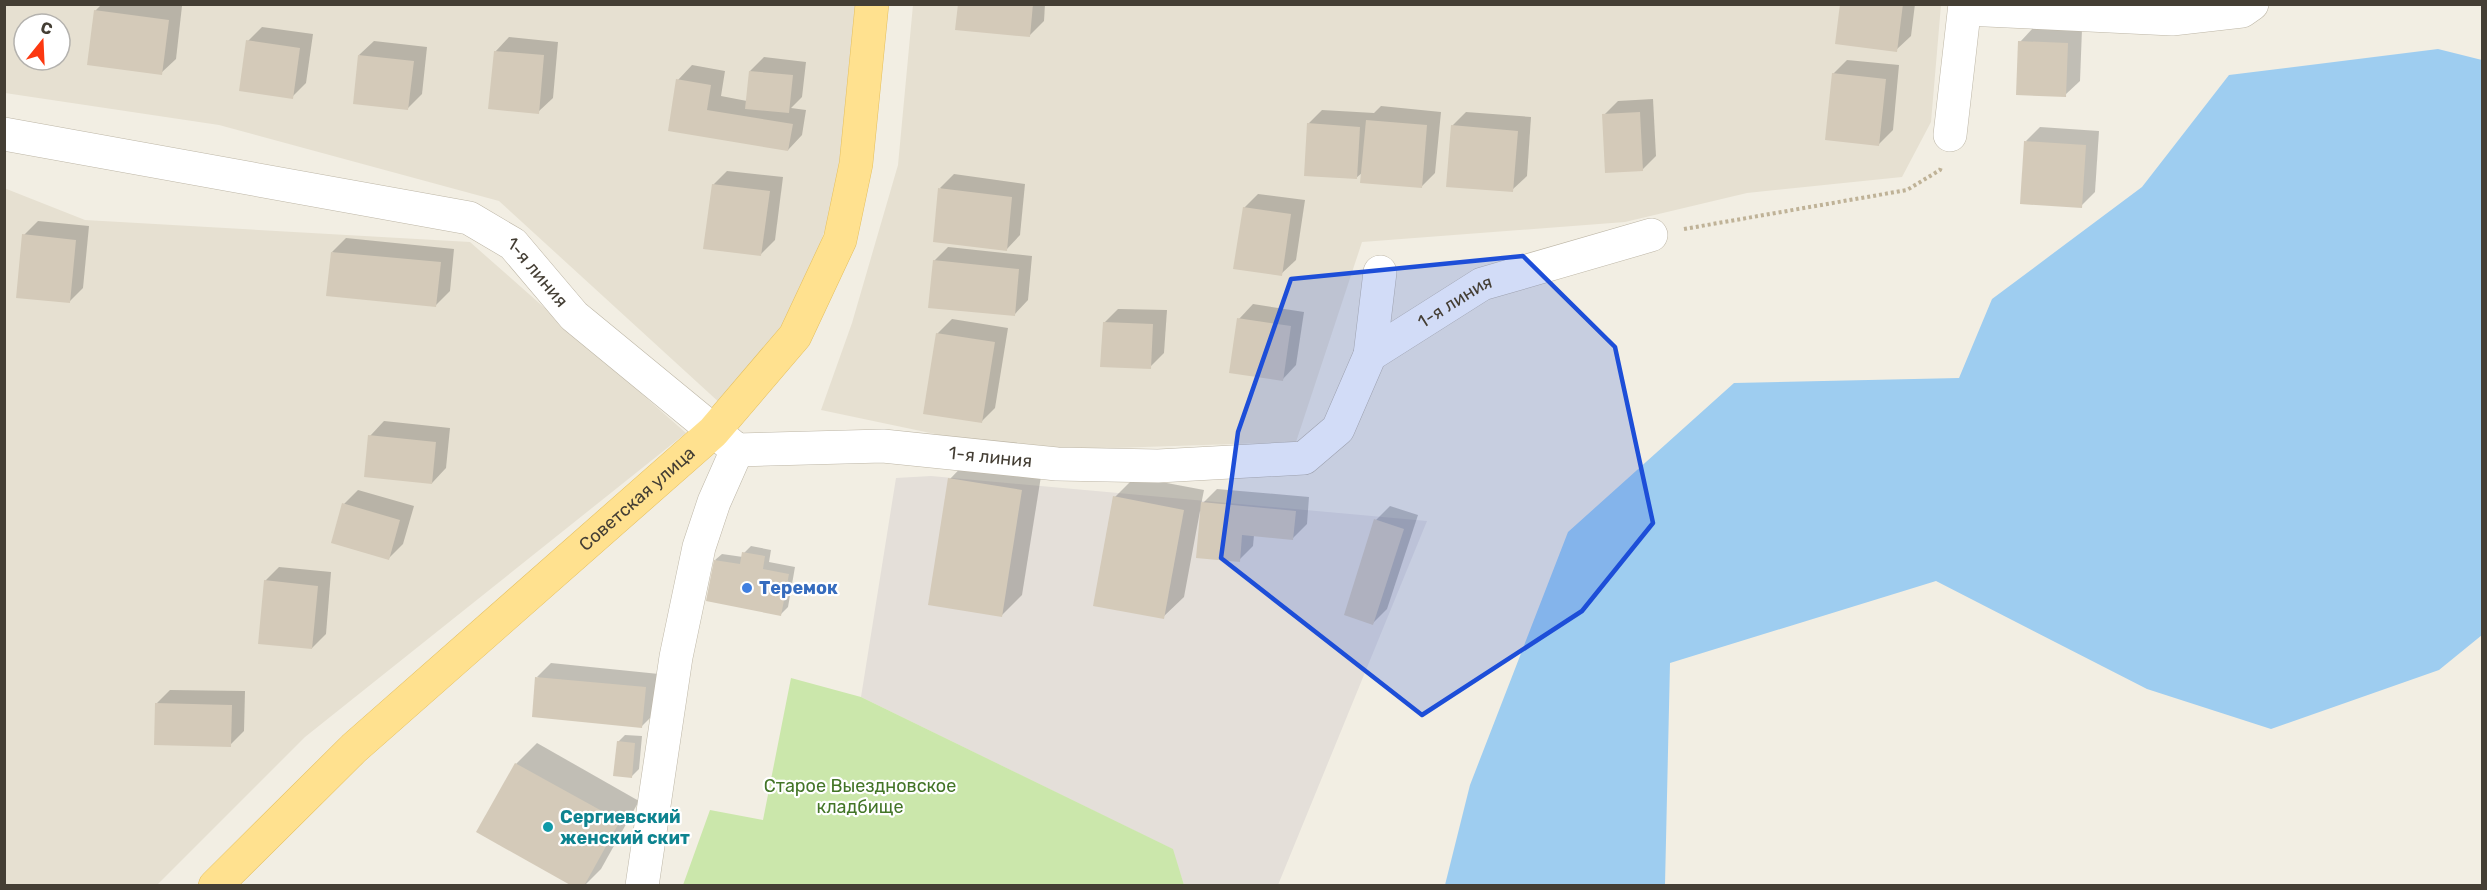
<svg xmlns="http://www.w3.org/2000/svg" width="2487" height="890" font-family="Rubik,sans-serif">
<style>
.residential{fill:#e6e0d1;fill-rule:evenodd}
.industrial{fill:#e4dfd9}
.green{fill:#cbe7ab}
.water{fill:#9ecdf0}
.shadow{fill:#0003}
.building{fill:#d4cab9}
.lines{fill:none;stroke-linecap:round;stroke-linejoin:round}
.minor-casing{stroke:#bdb6a6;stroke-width:34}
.major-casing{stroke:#e4bf5f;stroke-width:34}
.path{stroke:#bfb297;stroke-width:4;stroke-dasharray:3 3;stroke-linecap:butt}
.minor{stroke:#fff;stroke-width:33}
.major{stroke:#ffe18f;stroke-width:33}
.marked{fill:#1d4ed8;fill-opacity:0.2;stroke:#1d4ed8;stroke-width:4.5;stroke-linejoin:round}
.shop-dot{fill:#3f7fe0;stroke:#fff;stroke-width:2}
.culture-dot{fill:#0f9aa8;stroke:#fff;stroke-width:2}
.labels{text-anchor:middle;stroke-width:4.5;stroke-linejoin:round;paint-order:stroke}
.street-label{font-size:18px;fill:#443e34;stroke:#fff}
.shop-label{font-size:18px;font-weight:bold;fill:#366cbe;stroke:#fff;text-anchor:start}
.park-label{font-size:18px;fill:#437527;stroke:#fff}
.culture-label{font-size:18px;font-weight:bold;fill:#0d838f;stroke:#fff;text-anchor:start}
</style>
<rect width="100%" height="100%" fill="#f2eee3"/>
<g class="residential">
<path d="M 4,5 L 860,5 L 845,168 L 798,312 L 721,404 L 499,201 L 219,125 L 5,93 ZM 24,24 L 60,24 L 60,60 L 24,60 Z"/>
<path d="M 913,5 L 1941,5 L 1931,122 L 1902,177 L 1747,193 L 1625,222 L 1362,242 L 1296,442 L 1053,450 L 992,446 L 821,410 L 852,323 L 898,165 Z"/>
<path d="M 4,188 L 85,220 L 470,242 L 686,433 L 305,737 L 157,885 L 5,885 Z"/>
</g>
<path class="industrial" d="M 931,476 L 1427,521 L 1278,885 L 1184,885 L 1172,849 L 861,697 L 896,478 Z"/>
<path class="green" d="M 791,678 L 861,697 L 1173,849 L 1184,885 L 683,885 L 710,810 L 763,820 Z"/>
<path class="water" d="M 2438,49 L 2482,60 L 2482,635 L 2439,670 L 2271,729 L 2147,689 L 1936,581 L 1670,663 L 1665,885 L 1445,885 L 1470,785 L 1568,532 L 1734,383 L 1959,378 L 1992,299 L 2142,187 L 2229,75 Z"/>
<g class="shadow">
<path d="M 102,4 L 182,6 L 176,59 L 161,73 L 95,11 Z"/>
<path d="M 960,4 L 1045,4 L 1044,21 L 1029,36 Z"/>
<path d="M 1842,4 L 1915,4 L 1911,36 L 1896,50 Z"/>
<path d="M 262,27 L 313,34 L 306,83 L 292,97 L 248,41 Z"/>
<path d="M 2034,27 L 2082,29 L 2080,81 L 2065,95 L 2020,42 Z"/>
<path d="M 509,37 L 558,42 L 553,98 L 538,112 L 495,52 Z"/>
<path d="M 374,41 L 427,47 L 422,94 L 408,108 L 359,55 Z"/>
<path d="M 764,57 L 806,62 L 802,97 L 791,108 L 806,110 L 802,135 L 788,150 L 669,130 L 678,80 L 692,65 L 725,71 L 721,96 L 747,101 L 750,71 Z"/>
<path d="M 1847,60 L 1899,65 L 1893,130 L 1879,144 L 1833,74 Z"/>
<path d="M 1653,99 L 1656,156 L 1642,170 L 1604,115 L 1618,101 Z"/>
<path d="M 1381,106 L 1441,112 L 1435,173 L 1421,187 L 1363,172 L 1356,178 L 1308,124 L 1322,110 L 1374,113 Z"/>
<path d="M 1466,112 L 1531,117 L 1527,176 L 1512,190 L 1452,126 Z"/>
<path d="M 2040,127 L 2099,131 L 2095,192 L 2081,206 L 2026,141 Z"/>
<path d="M 727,171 L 783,177 L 775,240 L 761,254 L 713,185 Z"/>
<path d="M 954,174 L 1025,184 L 1020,235 L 1006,250 L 940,188 Z"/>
<path d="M 1258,194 L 1305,200 L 1296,260 L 1281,274 L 1244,208 Z"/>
<path d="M 38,221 L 89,226 L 83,288 L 69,302 L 24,235 Z"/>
<path d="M 346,238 L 454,249 L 450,291 L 436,305 L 332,252 Z"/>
<path d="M 948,247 L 1032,256 L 1028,300 L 1014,315 L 934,261 Z"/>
<path d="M 1253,304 L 1304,312 L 1296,365 L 1282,380 L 1239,319 Z"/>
<path d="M 1118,309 L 1167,310 L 1164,353 L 1150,367 L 1104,323 Z"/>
<path d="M 952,319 L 1008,328 L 995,408 L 981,422 L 937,334 Z"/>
<path d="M 384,421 L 450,428 L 446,468 L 432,483 L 370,436 Z"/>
<path d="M 970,458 L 1042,470 L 1022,595 L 1001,616 L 950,479 Z"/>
<path d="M 1135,477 L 1204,490 L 1201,505 L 1217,489 L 1309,497 L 1307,524 L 1293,538 L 1254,535 L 1253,546 L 1239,560 L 1200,511 L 1184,597 L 1163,617 L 1115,497 Z"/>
<path d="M 358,490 L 414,506 L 403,544 L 389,558 L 344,504 Z"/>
<path d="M 1390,506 L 1418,515 L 1387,609 L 1373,623 L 1376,520 Z"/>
<path d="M 751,546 L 771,550 L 769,562 L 795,567 L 788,607 L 781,614 L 715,560 L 722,554 L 743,557 L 744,553 Z"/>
<path d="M 279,567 L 331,572 L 326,634 L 312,648 L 265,581 Z"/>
<path d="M 551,663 L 659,674 L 656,712 L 642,726 L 537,677 Z"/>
<path d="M 170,690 L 245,691 L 244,731 L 230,745 L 156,704 Z"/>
<path d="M 625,735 L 642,736 L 639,769 L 632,776 L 618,742 Z"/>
<path d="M 537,743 L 639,801 L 601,869 L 584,886 L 575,886 L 478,832 L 516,764 Z"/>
</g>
<g class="building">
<path d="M 958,4 L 1033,4 L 1030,37 L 955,30 Z"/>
<path d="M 1840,4 L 1903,4 L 1897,52 L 1835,44 Z"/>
<path d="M 94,10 L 169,20 L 162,75 L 87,65 Z"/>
<path d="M 246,40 L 300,48 L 293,99 L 239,91 Z"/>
<path d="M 2018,41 L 2068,43 L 2066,97 L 2016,95 Z"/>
<path d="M 494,51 L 544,55 L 539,114 L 488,109 Z"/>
<path d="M 358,55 L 414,61 L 408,110 L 353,104 Z"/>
<path d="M 749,71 L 793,75 L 789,113 L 745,109 Z"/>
<path d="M 1832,73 L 1886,79 L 1879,146 L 1825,140 Z"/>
<path d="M 676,79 L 711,85 L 707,110 L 793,124 L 788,151 L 668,131 Z"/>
<path d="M 1640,112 L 1643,171 L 1605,173 L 1602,114 Z"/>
<path d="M 1366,120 L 1427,125 L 1422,188 L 1360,183 Z"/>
<path d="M 1307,123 L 1360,127 L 1357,179 L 1304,176 Z"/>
<path d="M 1451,125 L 1518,131 L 1513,192 L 1446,187 Z"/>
<path d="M 2024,141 L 2086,145 L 2082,208 L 2020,204 Z"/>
<path d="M 712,184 L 770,191 L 761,256 L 703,249 Z"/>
<path d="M 938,188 L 1012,197 L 1007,251 L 933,242 Z"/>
<path d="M 1243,207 L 1291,214 L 1282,276 L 1233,269 Z"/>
<path d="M 22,234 L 76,240 L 70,303 L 16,298 Z"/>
<path d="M 331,252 L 441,262 L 436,307 L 326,296 Z"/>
<path d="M 933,260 L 1019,269 L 1015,316 L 928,308 Z"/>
<path d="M 1237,318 L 1291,326 L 1283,381 L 1229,373 Z"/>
<path d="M 1103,322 L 1153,324 L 1151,369 L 1100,367 Z"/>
<path d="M 936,333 L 995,342 L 982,423 L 923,414 Z"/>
<path d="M 368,435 L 436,442 L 432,484 L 364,477 Z"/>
<path d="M 948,478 L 1022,490 L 1002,617 L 928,605 Z"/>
<path d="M 1113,496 L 1184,510 L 1164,619 L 1093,606 Z"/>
<path d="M 1201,502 L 1296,511 L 1293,540 L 1242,535 L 1240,562 L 1196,558 Z"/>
<path d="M 342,503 L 400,520 L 389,560 L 331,543 Z"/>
<path d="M 1374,519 L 1404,529 L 1373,625 L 1344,615 Z"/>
<path d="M 742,552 L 765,556 L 763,569 L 789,574 L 781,616 L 706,601 L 714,560 L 740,564 Z"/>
<path d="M 264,580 L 318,586 L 312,649 L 258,644 Z"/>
<path d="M 535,677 L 646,687 L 642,728 L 532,717 Z"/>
<path d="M 155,703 L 232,705 L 231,747 L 154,745 Z"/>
<path d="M 617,741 L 635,743 L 632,778 L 613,776 Z"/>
<path d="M 515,763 L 620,821 L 584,886 L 572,886 L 476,832 Z"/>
</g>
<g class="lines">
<defs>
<g id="minor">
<path d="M 1965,9 L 2172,19 L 2242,11 L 2252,4"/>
<path id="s1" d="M 4,134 L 469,218 L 513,244 L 574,316 L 737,450 L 883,446 L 1057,464 L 1158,466 L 1304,458 L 1338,429 L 1370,355 L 1482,284 L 1651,235"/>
<path d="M 1950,135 L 1965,4"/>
<path d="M 1370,355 L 1380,272"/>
<path d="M 642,886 L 676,657 L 699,547 L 714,502 L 737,450"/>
</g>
<g id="major">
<path id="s2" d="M 215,886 L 354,748 L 713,432 L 795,336 L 840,240 L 856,164 L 872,4"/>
</g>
</defs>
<use href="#minor" class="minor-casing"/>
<use href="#major" class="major-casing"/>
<path class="path" d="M 1684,229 L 1907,190 L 1940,170 L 1941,167"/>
<use href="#minor" class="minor"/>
<use href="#major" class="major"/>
</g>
<path class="marked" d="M 1523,256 L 1615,347 L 1653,523 L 1582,611 L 1422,715 L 1221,558 L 1238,432 L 1291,279 Z"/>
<circle class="shop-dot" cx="747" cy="588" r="6"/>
<circle class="culture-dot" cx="548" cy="827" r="6"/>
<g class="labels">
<g class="street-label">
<text dy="6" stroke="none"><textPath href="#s1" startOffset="561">1-я линия</textPath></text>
<text dy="6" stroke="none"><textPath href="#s1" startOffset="1623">1-я линия</textPath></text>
<text dy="6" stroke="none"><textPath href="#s1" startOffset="1083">1-я линия</textPath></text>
<text dy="6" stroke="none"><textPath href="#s2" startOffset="573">Советская улица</textPath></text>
</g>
<g class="shop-label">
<text x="759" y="594">Теремок</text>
</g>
<g class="park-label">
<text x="860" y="792">Старое Выездновское<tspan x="860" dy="21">кладбище</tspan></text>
</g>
<g class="culture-label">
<text x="560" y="823">Сергиевский<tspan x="560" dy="21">женский скит</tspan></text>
</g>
</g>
<rect width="2487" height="890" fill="none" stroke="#443e34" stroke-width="12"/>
<g transform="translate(42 42) rotate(18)"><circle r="28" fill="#ffffff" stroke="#b4b2ae" stroke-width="1.5"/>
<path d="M0-4.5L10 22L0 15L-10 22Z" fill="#fc3810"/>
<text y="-9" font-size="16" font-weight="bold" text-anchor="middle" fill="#443e34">С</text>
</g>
</svg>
